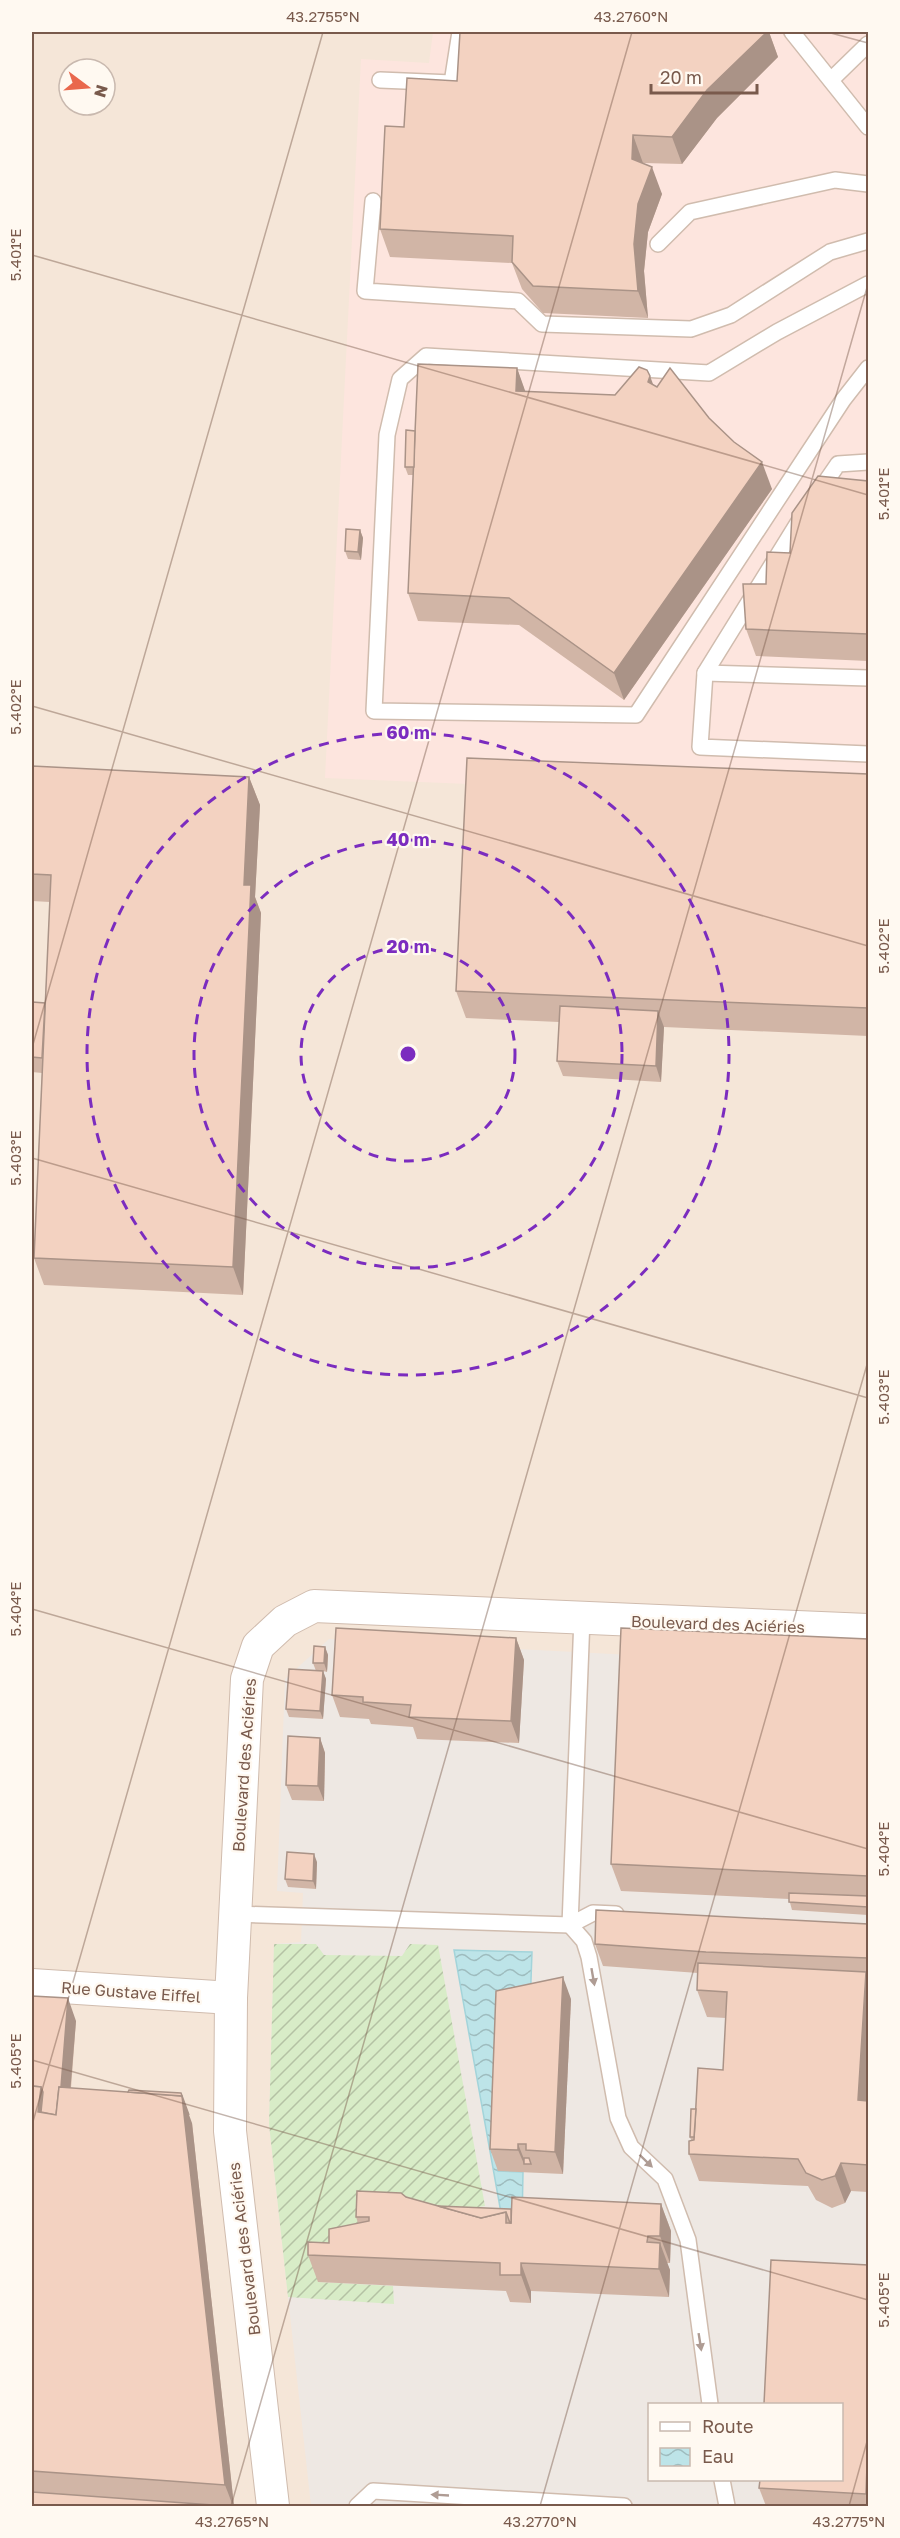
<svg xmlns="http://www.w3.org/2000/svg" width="900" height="2538" font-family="'Golos Text',sans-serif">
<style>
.residential{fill:#f5e6d8;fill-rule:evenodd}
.commercial{fill:#fde5de}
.industrial{fill:#eee8e3;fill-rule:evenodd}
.garden{fill:url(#garden-furrows)}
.water{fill:url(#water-waves);stroke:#a3d4da;stroke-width:1.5}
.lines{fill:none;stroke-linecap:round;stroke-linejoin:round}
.service-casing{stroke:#d0bcae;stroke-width:18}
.minor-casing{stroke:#d0bcae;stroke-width:34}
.service{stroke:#fff;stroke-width:15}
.minor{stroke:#fff;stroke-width:32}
.wall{fill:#d1b5a6}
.shaded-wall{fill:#aa9387}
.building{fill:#f3d2c1;stroke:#aa9387;stroke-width:1.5}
.oneway{fill:#af9c94}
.ticks{fill:none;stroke:#795a4c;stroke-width:1.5;stroke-opacity:0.45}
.ring{fill:none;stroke:#7b2cbf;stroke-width:3;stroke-dasharray:10 8}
.labels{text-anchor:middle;stroke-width:4.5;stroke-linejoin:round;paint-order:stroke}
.street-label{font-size:16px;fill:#795a4c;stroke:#fff9f1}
.centre{fill:#7b2cbf;stroke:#fff9f1;stroke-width:3}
.ring-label{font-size:18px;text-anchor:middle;font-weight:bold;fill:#7b2cbf;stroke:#fff9f1;stroke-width:4.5;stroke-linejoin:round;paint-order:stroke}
.neatline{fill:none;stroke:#795a4c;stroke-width:2}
.ticks-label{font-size:15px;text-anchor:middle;fill:#795a4c}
</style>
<defs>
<pattern id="garden-furrows" width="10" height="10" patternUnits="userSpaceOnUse" patternTransform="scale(1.5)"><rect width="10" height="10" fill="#d8ecc7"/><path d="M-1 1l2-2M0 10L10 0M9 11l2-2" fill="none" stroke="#b4c2a4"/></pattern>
<pattern id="water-waves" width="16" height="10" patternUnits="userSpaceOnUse" patternTransform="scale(1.5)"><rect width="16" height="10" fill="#bde4e8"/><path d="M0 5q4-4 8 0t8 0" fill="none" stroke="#9ebcbe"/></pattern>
</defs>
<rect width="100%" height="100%" fill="#fdf5ea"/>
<path class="residential" d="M 32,32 L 868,32 L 868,2506 L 32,2506 ZM 69,69 L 105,69 L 105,105 L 69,105 ZM 650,2404 L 842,2404 L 842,2480 L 650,2480 Z"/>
<path class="commercial" d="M 433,32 L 868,32 L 868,801 L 325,778 L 361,59 L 429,63 Z"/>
<path class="industrial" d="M 329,1639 L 631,1655 L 868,1903 L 868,2506 L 311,2506 L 269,2124 L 274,1944 L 301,1942 L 303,1893 L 277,1891 L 285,1679 ZM 650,2404 L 842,2404 L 842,2480 L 650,2480 Z"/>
<path class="garden" d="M 274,1944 L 316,1944 L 324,1955 L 402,1956 L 410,1944 L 438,1945 L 485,2206 L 432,2214 L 318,2282 L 393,2286 L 394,2304 L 288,2297 L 269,2124 Z"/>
<path class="water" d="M 454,1950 L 532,1952 L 530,2008 L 498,2171 L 523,2172 L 522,2225 L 503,2224 Z"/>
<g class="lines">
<defs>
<g id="service">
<path d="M 792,32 L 868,127"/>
<path d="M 380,80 L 452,83 L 460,32"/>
<path d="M 831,80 L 868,44"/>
<path d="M 373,201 L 365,291 L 518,301 L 542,324 L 691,329 L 731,315 L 830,252 L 868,241"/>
<path d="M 658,244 L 690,212 L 835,180 L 868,184"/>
<path d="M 868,284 L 777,332 L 709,373 L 426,356 L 400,379 L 387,435 L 374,711 L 636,715 L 843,400 L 868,368"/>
<path d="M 818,493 L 838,464 L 868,462"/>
<path d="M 801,518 L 705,673 L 700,747 L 868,754"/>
<path d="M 705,673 L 868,678"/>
<path d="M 582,1618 L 570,1925 L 584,1941 L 589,1957 L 618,2118 L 631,2147 L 665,2179 L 688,2240 L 710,2404"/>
<path d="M 235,1914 L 570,1925 L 593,1913 L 616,1914"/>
<path d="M 722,2480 L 727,2506"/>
<path d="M 357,2506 L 373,2491 L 624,2506"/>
</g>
<g id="minor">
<path d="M 32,1985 L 231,1998"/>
<path d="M 273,2506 L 230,2131 L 231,1998 L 247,1679 L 258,1646 L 285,1621 L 314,1606 L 868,1630"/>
</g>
</defs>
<use href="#service" class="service-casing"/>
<use href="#minor" class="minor-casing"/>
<use href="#service" class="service"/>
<use href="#minor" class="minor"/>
</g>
<g class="wall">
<path d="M 460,32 L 769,32 L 778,57 L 717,118 L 682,164 L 643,163 L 662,194 L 648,232 L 644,271 L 648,318 L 543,313 L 522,289 L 512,263 L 390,257 L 380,229 L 404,127 L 457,81 Z"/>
<path d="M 517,368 L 525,392 L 615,395 L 654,385 L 709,418 L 772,489 L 624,700 L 519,625 L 418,621 L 408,593 L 413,475 L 408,475 L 405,467 L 415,431 Z"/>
<path d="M 868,481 L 868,661 L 756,656 L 746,629 L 766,584 L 790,553 Z"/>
<path d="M 360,530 L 363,538 L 361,560 L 348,559 L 345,551 Z"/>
<path d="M 32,766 L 249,777 L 260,805 L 255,897 L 261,913 L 243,1295 L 44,1285 L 34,1258 L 42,1073 L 32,1072 L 32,1002 L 45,1003 L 50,902 L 32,901 Z"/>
<path d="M 868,774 L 868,1036 L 664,1027 L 661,1082 L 563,1076 L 557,1061 L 559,1022 L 466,1018 L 456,991 Z"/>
<path d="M 516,1638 L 524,1660 L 519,1743 L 417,1739 L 413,1727 L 371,1724 L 369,1719 L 340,1717 L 332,1695 Z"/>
<path d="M 868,1639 L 868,1915 L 792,1910 L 789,1899 L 621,1891 L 611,1864 Z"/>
<path d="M 325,1647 L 328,1655 L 327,1672 L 323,1671 L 326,1679 L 323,1719 L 289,1717 L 286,1709 L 316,1671 L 313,1663 Z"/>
<path d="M 320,1738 L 325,1753 L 324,1801 L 292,1800 L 286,1785 Z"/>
<path d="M 317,1862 L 316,1889 L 288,1887 L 285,1879 Z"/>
<path d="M 868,1924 L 868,2192 L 851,2191 L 845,2203 L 832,2208 L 816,2200 L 808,2186 L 699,2181 L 689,2154 L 691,2140 L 690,2137 L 696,2109 L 723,2070 L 726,2018 L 707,2017 L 697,1990 L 698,1973 L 603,1966 L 595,1944 Z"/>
<path d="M 32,1996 L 76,2021 L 71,2088 L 192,2123 L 234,2506 L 32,2506 Z"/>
<path d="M 571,1999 L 563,2174 L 498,2171 L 490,2149 Z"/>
<path d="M 406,2197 L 438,2206 L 511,2209 L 661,2204 L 671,2231 L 670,2263 L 667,2263 L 670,2270 L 669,2297 L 531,2291 L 531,2303 L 510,2302 L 506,2291 L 318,2282 L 308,2255 L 329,2243 L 358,2223 L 356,2217 Z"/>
<path d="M 868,2265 L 868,2506 L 766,2506 L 759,2488 Z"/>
</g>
<g class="shaded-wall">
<path d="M 767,32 L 769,32 L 778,57 L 717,118 L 682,164 L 672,137 L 707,90 Z"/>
<path d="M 633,135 L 643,163 L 632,159 Z"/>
<path d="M 652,167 L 662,194 L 648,232 L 644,271 L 648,318 L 638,291 L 634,244 L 638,204 Z"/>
<path d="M 517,368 L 527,396 L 516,391 Z"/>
<path d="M 650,376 L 660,403 L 648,382 Z"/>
<path d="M 762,462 L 772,489 L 624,700 L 614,673 Z"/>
<path d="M 360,530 L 363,538 L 361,560 L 358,552 Z"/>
<path d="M 249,777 L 260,805 L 255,897 L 261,913 L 243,1295 L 233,1267 L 244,885 Z"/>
<path d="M 658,1011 L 664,1027 L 661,1082 L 656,1066 Z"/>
<path d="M 516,1638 L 524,1660 L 519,1743 L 511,1721 Z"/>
<path d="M 325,1647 L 328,1655 L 327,1672 L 324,1663 Z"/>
<path d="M 323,1671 L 326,1679 L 323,1719 L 320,1711 Z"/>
<path d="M 320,1738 L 325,1753 L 324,1801 L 318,1786 Z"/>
<path d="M 314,1854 L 317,1862 L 316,1889 L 313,1881 Z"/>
<path d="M 866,1972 L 868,1980 L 868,2118 L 858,2100 Z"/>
<path d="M 563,1977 L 571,1999 L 563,2174 L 555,2152 Z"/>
<path d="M 68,1998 L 76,2021 L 66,2142 L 58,2120 Z"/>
<path d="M 41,2087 L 51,2114 L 38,2112 Z"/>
<path d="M 181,2093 L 192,2123 L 234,2506 L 233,2506 L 225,2485 Z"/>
<path d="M 518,2144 L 526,2164 L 524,2164 L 518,2150 Z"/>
<path d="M 841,2163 L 851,2191 L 845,2203 L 835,2176 Z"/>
<path d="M 661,2204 L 671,2231 L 670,2263 L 660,2236 Z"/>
<path d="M 660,2243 L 670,2270 L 669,2297 L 659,2269 Z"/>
<path d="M 521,2263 L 531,2291 L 531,2303 L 521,2275 Z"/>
<path d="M 868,2436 L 868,2502 L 866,2494 Z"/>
</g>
<g class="building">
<path d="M 460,32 L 767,32 L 707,90 L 672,137 L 633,135 L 632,159 L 652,167 L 638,204 L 634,244 L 638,291 L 533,286 L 512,262 L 513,236 L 380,229 L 385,126 L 404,127 L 407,78 L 457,81 Z"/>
<path d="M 418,364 L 517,368 L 516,391 L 615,395 L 639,367 L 647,370 L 650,376 L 648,382 L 657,387 L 670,368 L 709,418 L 734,442 L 762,462 L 614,673 L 509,598 L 408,593 Z"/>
<path d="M 406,430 L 415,431 L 414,467 L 405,467 Z"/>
<path d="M 818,476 L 868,481 L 868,634 L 746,629 L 743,584 L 766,584 L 767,552 L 790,553 L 792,513 Z"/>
<path d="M 346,529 L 360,530 L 358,552 L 345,551 Z"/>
<path d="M 467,758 L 868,774 L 868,1008 L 456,991 Z"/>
<path d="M 32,766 L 249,777 L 244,885 L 251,885 L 233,1267 L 34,1258 L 51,875 L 32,874 Z"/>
<path d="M 32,1002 L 45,1003 L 42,1058 L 32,1057 Z"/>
<path d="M 560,1006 L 658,1011 L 656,1066 L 557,1061 Z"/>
<path d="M 336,1628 L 516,1638 L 511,1721 L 409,1717 L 411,1705 L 363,1702 L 363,1697 L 332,1695 Z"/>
<path d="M 621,1628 L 868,1639 L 868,1876 L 611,1864 Z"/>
<path d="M 314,1646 L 325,1647 L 324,1663 L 313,1663 Z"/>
<path d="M 289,1669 L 323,1671 L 320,1711 L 286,1709 Z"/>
<path d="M 288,1736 L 320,1738 L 318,1786 L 286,1785 Z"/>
<path d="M 287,1852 L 314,1854 L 313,1881 L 285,1879 Z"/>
<path d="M 789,1893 L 868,1896 L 868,1907 L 789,1902 Z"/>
<path d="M 596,1910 L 868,1924 L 868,1958 L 706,1952 L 595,1944 Z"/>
<path d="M 698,1963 L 866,1972 L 858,2100 L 868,2101 L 868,2165 L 841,2163 L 835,2176 L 822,2180 L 806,2173 L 798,2159 L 689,2154 L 689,2141 L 694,2140 L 698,2068 L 723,2070 L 727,1992 L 697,1990 Z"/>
<path d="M 563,1977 L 555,2152 L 526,2150 L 526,2144 L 518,2144 L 518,2150 L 490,2149 L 496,1991 Z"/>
<path d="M 32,1996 L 68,1998 L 61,2087 L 59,2087 L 56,2115 L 41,2112 L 43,2092 L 41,2087 L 32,2086 Z"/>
<path d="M 32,2086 L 41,2087 L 38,2112 L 56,2115 L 59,2087 L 182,2096 L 225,2485 L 32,2471 Z"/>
<path d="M 129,2090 L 181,2093 L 189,2115 L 182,2096 L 128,2092 Z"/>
<path d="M 691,2109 L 696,2109 L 694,2137 L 690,2137 Z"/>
<path d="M 524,2158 L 529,2158 L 531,2164 L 524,2164 Z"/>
<path d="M 357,2191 L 401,2193 L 406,2197 L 481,2218 L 506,2212 L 506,2223 L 511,2223 L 512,2197 L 661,2204 L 660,2236 L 648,2236 L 647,2242 L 660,2243 L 659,2269 L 521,2263 L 521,2275 L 500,2275 L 500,2263 L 308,2255 L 308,2242 L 329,2243 L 329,2229 L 369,2221 L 369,2217 L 356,2217 Z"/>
<path d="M 438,2206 L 511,2209 L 511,2223 L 510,2223 L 506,2212 L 481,2218 Z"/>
<path d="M 771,2260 L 868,2265 L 868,2436 L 866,2494 L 759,2488 L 760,2480 L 842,2480 L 842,2404 L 764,2404 Z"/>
<path d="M 32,2492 L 227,2506 L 32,2506 Z"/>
</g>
<defs><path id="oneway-solid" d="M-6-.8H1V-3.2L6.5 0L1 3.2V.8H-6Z" transform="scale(1.5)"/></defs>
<g class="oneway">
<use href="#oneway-solid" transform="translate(593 1977) rotate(80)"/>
<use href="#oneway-solid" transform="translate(646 2161) rotate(44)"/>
<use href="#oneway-solid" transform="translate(700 2342) rotate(81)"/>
<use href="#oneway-solid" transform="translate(440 2495) rotate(-177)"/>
</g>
<path class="ticks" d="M 827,32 L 868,43M 32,255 L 868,495M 32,706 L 868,946M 32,1048 L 323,32M 32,1158 L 868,1398M 32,1609 L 868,1849M 32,2060 L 868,2300M 32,2125 L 632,32M 231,2506 L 868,284M 540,2506 L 868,1361M 849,2506 L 868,2438"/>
<g class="ring">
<circle cx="408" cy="1054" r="107"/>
<circle cx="408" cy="1054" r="214"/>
<circle cx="408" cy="1054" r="321"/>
</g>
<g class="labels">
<g class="street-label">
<text transform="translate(718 1624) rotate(2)" y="6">Boulevard des Aciéries</text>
<text transform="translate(244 1765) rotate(-86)" y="6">Boulevard des Aciéries</text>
<text transform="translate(131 1992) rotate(4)" y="6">Rue Gustave Eiffel</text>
<text transform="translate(244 2249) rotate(-97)" y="6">Boulevard des Aciéries</text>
</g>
</g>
<circle cx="408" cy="1054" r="9" class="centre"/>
<g class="ring-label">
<text x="408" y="739">60 m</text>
<text x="408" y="846">40 m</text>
<text x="408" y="953">20 m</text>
</g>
<rect width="900" height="2538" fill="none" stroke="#fff9f1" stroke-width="66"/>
<rect x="648" y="2403" width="195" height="78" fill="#fff9f1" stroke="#c9b9af" stroke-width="1.5"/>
<rect x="660" y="2422" width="30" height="9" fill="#ffffff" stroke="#c9b9af" stroke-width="1.5"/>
<text x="702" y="2433" font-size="18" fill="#795a4c">Route</text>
<rect x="660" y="2448" width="30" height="18" fill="url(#water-waves)" stroke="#c9b9af" stroke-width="1.5"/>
<text x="702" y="2463" font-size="18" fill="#795a4c">Eau</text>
<g transform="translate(87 87) rotate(106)"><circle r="28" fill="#fff9f1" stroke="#c9b9af" stroke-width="1.5"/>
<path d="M0-4.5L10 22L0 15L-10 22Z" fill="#e9684d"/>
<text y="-9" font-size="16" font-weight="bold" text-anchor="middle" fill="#795a4c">N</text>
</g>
<path d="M651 84v9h106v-9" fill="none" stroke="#795a4c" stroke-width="3"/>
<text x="660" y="84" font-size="18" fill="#795a4c" stroke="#fff9f1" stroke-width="4.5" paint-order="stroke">20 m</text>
<rect x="33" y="33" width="834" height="2472" class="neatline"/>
<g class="ticks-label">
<text x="323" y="22">43.2755°N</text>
<text x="631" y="22">43.2760°N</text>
<text transform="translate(16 255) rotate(-90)" y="5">5.401°E</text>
<text transform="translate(884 494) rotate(-90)" y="5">5.401°E</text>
<text transform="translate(16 707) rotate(-90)" y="5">5.402°E</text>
<text transform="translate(884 946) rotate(-90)" y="5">5.402°E</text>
<text transform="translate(16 1158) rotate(-90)" y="5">5.403°E</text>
<text transform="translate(884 1397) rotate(-90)" y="5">5.403°E</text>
<text transform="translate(16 1609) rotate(-90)" y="5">5.404°E</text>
<text transform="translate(884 1849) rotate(-90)" y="5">5.404°E</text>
<text transform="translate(16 2061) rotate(-90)" y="5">5.405°E</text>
<text transform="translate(884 2300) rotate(-90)" y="5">5.405°E</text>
<text x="232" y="2527">43.2765°N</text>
<text x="540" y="2527">43.2770°N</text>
<text x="849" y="2527">43.2775°N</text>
</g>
</svg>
